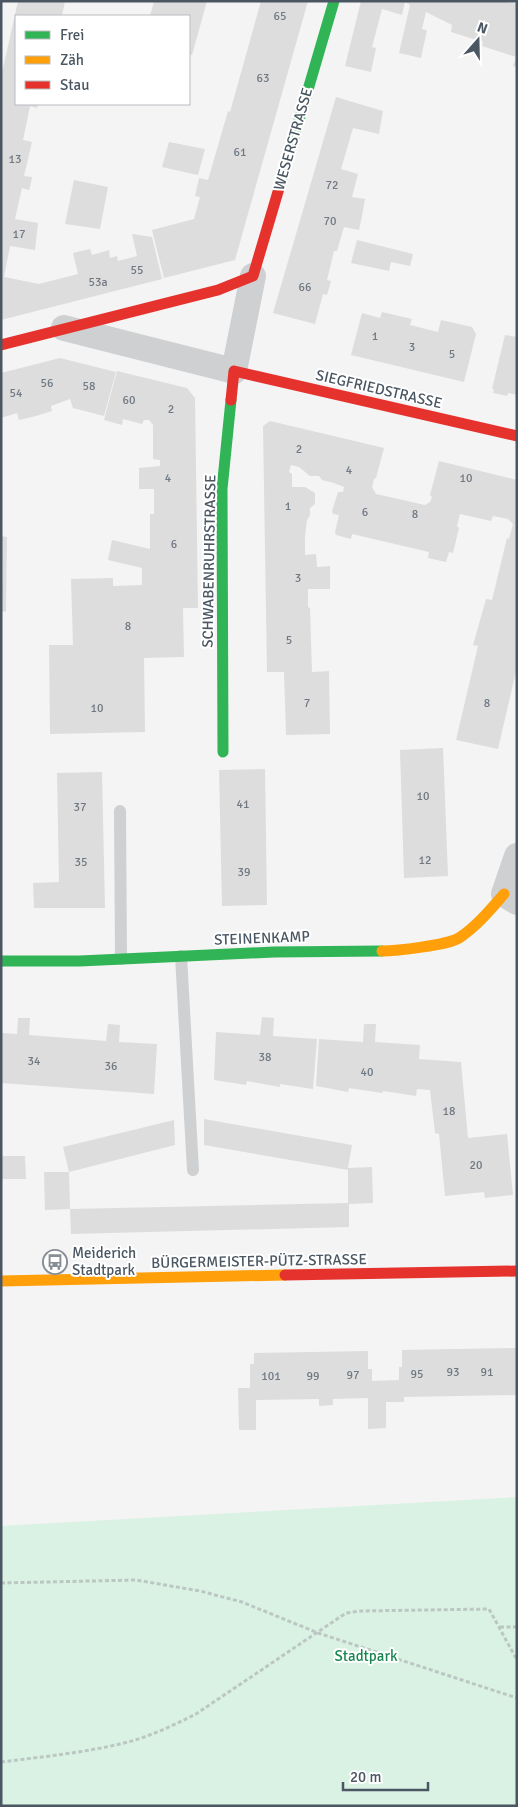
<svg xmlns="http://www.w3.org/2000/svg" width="518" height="1807" font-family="Signika,sans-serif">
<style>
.green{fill:#d9f2e3}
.building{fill:#ddddde}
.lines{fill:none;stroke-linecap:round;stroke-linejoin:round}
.path{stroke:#bcc7c4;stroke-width:3;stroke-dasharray:4 2.5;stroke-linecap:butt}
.lane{stroke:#ced0d2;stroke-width:12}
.street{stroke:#ced0d2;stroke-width:26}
.fast{stroke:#30b455;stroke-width:11}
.slow{stroke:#ff9f0a;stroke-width:11}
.jam{stroke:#e5322d;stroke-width:11}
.labels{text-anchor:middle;stroke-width:4;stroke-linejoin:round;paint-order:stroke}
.number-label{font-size:12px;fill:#707881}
.street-label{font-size:15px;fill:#4a5661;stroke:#fff}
.poi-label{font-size:15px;fill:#4a5661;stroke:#fff;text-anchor:start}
.park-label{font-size:15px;fill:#17864f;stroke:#fff}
</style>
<rect width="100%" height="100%" fill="#f4f4f4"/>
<path class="green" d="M 517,1497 L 517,1806 L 1,1806 L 1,1526 Z"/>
<g class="building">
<path d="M 18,1 L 65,1 L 62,16 L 16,16 L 16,104 L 38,104 L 37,108 L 30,106 L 23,140 L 32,142 L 24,176 L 32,177 L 31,183 L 29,190 L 22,188 L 15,219 L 38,223 L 35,250 L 10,246 L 4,277 L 39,284 L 78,274 L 73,253 L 90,249 L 92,255 L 109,250 L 110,258 L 117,256 L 118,261 L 137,256 L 132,234 L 152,237 L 162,279 L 1,320 L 1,77 Z"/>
<path d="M 154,1 L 207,1 L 192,55 L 189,54 L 189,16 L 150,16 Z"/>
<path d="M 261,1 L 308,1 L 235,260 L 164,278 L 152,230 L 194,219 L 200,197 L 195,196 L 199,178 L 208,180 L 228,111 L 230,112 Z"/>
<path d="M 361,1 L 501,1 L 517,4 L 517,67 L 513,66 L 516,57 L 482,46 L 483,42 L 451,32 L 452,25 L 426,12 L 422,29 L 427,30 L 421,58 L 399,53 L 410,5 L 405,2 L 402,15 L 382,9 L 372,47 L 376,48 L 371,72 L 345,66 Z"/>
<path d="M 336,97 L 383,111 L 379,134 L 353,128 L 341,169 L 358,174 L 352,197 L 365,199 L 362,216 L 359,230 L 344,227 L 337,251 L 334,251 L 327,280 L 331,281 L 327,295 L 323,294 L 315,324 L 273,313 Z"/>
<path d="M 169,142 L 205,149 L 198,175 L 162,167 Z"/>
<path d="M 74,180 L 108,187 L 100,229 L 65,224 Z"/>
<path d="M 357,240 L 413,254 L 410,266 L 391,262 L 389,271 L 351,263 Z"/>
<path d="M 382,312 L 412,319 L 410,325 L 438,332 L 441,320 L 472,327 L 476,334 L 464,382 L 351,355 L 362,313 L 380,318 Z"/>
<path d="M 505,335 L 517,337 L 517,395 L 508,393 L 507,396 L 493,393 L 494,389 L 492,389 Z"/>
<path d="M 60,358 L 116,372 L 104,416 L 73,408 L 70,399 L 51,406 L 52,411 L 36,416 L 19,420 L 17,413 L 1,418 L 1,373 Z"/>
<path d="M 117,371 L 187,388 L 195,398 L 198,608 L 183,608 L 184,657 L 144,658 L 145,732 L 50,734 L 49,645 L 73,645 L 71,579 L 113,578 L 113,586 L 142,585 L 142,568 L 108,560 L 112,540 L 150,549 L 150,514 L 154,514 L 154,489 L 139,489 L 139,468 L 160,466 L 160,460 L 153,459 L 153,425 L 149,420 L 144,420 L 142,424 L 123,419 L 122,425 L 104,420 Z"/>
<path d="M 270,421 L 384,448 L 376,478 L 374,479 L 372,487 L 376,494 L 425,505 L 430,502 L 432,497 L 430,495 L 439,461 L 517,480 L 517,667 L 498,749 L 456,740 L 478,646 L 473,645 L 486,599 L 492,600 L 507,538 L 509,539 L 513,524 L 508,519 L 493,516 L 491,521 L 460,514 L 457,526 L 459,528 L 453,553 L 449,552 L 446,562 L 428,558 L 429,552 L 352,534 L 351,539 L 336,535 L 335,532 L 339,515 L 333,514 L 332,511 L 338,492 L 343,492 L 344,487 L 334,483 L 322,480 L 319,476 L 310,476 L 299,467 L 291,465 L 289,472 L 292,474 L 292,487 L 305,487 L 315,493 L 315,504 L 310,508 L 310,515 L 307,520 L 305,537 L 305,555 L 316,554 L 317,567 L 330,566 L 330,589 L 308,589 L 308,607 L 310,608 L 312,672 L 329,671 L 330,734 L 286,735 L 284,672 L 267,672 L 263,426 Z"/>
<path d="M 1,536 L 7,537 L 6,612 L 1,611 Z"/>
<path d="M 443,748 L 448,876 L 404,878 L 400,750 Z"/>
<path d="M 265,769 L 267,905 L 222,906 L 219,770 Z"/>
<path d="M 102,772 L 105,908 L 34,908 L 33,883 L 59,882 L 57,773 Z"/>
<path d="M 262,1017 L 274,1018 L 273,1036 L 317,1039 L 313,1089 L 280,1084 L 280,1087 L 247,1081 L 246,1085 L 214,1080 L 216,1032 L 260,1035 Z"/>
<path d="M 18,1018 L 30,1018 L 29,1035 L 106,1041 L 108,1024 L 120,1025 L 119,1042 L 157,1044 L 154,1094 L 1,1083 L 1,1033 L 17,1034 Z"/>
<path d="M 364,1024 L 376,1024 L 375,1042 L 420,1045 L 419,1059 L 461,1062 L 468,1138 L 507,1134 L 513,1195 L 485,1198 L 484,1192 L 445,1196 L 439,1134 L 435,1133 L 430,1090 L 417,1089 L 416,1096 L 383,1091 L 382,1093 L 349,1088 L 348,1092 L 316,1086 L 319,1039 L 363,1042 Z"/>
<path d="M 204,1119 L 352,1145 L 348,1168 L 372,1167 L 373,1203 L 349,1204 L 349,1227 L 71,1234 L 70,1209 L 348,1203 L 348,1170 L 204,1145 Z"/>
<path d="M 174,1120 L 175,1145 L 69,1172 L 63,1147 Z"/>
<path d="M 1,1156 L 25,1156 L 26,1179 L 1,1179 Z"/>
<path d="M 44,1172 L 69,1172 L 70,1209 L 45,1210 Z"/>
<path d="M 517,1348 L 517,1395 L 404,1397 L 404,1402 L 386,1402 L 386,1428 L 368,1429 L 368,1398 L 333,1399 L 333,1405 L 319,1406 L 319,1399 L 256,1400 L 256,1430 L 239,1430 L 238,1388 L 250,1388 L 250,1364 L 254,1364 L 254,1353 L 368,1351 L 368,1369 L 372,1369 L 372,1381 L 399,1380 L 399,1367 L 402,1367 L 402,1350 Z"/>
</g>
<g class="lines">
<g class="path">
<path d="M 1,1583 L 136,1580 L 200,1591 L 242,1602 L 318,1633 L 517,1698"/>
<path d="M 500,1627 L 517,1627"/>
<path d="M 1,1762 C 41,1757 81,1753 120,1744 C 147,1738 172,1726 196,1714 L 346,1613 L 361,1611 L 489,1609 L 517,1660"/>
</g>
<g class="lane">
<path d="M 120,811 L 121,959"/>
<path d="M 181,956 L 193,1170"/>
</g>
<g class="street">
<path d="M 64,328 L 234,371 L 253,276"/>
<path d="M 517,856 L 504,894 L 517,902"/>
</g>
<g class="fast">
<path d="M 280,185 L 334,1"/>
<path d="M 223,752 L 222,489 L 231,400"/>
<path d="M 1,961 L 80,961 L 274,952 L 382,951"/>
</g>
<g class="slow">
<path d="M 382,951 C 396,951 448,945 459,938 C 477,926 490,910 504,894"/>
<path d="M 1,1281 L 285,1275"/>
</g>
<g class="jam">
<path d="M 1,345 L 218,290 L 253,276 L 280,185"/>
<path d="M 231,400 L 234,371 L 517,436"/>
<path d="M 285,1275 L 517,1271"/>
</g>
</g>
<defs>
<symbol id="bus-ring" viewBox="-11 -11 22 22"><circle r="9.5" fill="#fff" stroke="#868d94" stroke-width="1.5"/><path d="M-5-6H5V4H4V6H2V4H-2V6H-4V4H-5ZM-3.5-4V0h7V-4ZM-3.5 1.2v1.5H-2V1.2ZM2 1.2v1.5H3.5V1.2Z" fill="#868d94"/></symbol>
</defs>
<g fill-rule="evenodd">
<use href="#bus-ring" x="41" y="1248" width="28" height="28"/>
</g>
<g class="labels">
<g class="number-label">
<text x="280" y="20">65</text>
<text x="263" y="82">63</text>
<text x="240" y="156">61</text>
<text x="15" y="163">13</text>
<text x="332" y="189">72</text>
<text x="330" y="225">70</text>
<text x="19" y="238">17</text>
<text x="137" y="274">55</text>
<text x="98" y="286">53a</text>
<text x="305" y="291">66</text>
<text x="375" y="340">1</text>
<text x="412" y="351">3</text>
<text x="452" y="358">5</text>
<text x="47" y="387">56</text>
<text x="89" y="390">58</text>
<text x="16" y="397">54</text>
<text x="129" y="404">60</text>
<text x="171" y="413">2</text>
<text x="299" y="453">2</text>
<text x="349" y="474">4</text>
<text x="168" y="482">4</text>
<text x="466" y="482">10</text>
<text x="288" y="510">1</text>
<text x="365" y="516">6</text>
<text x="415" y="518">8</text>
<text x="174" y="548">6</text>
<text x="298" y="582">3</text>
<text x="128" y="630">8</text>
<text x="289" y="644">5</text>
<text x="307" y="707">7</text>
<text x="487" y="707">8</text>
<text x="97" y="712">10</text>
<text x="423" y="800">10</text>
<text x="243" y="808">41</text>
<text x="80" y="811">37</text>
<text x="425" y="864">12</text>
<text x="81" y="866">35</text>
<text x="244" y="876">39</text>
<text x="265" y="1061">38</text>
<text x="34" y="1065">34</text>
<text x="111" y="1070">36</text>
<text x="367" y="1076">40</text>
<text x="449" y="1115">18</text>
<text x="476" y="1169">20</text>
<text x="453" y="1376">93</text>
<text x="487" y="1376">91</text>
<text x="417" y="1378">95</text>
<text x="353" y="1379">97</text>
<text x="271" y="1380">101</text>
<text x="313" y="1380">99</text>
</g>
<g class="street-label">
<text transform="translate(293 139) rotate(-74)" y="5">WESERSTRASSE</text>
<text transform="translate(379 389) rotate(13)" y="5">SIEGFRIEDSTRASSE</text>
<text transform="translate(209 561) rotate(-89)" y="5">SCHWABENRUHRSTRASSE</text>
<text transform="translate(262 938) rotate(-2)" y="5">STEINENKAMP</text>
<text transform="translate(259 1261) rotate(-1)" y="5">BÜRGERMEISTER-PÜTZ-STRASSE</text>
</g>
<g class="poi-label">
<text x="72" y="1258">Meiderich<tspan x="72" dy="17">Stadtpark</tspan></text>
</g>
<g class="park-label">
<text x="366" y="1661">Stadtpark</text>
</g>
</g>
<rect width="518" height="1807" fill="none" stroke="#4a5661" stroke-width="5"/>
<rect x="15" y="15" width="175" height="90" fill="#ffffff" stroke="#b7bbc0"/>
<rect x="25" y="31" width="25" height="8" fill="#30b455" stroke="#b7bbc0"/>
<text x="60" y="40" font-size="15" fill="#4a5661">Frei</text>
<rect x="25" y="56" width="25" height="8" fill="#ff9f0a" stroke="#b7bbc0"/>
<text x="60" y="65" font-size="15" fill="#4a5661">Zäh</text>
<rect x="25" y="81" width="25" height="8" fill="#e5322d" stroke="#b7bbc0"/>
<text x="60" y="90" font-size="15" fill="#4a5661">Stau</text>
<g transform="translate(478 40) rotate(20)" stroke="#ffffff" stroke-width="4" paint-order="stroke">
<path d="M0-4L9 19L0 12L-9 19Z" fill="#4a5661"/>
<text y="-8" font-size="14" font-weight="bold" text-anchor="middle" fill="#4a5661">N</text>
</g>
<path d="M343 1782v8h85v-8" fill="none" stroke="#4a5661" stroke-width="2.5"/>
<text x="350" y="1782" font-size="15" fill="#4a5661" stroke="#ffffff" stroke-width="4" paint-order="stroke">20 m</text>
</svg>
